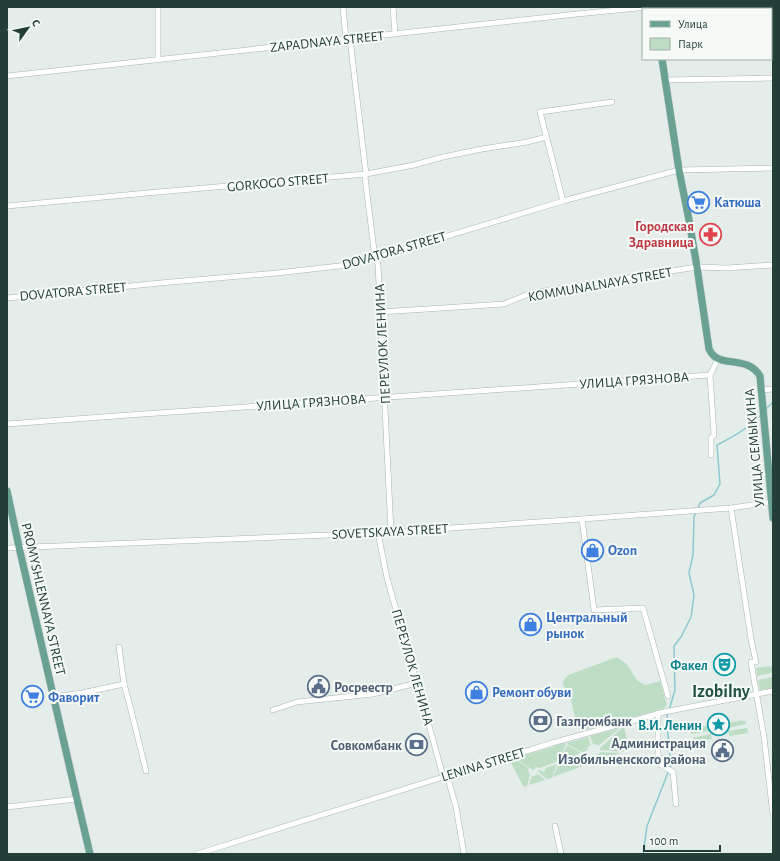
<svg xmlns="http://www.w3.org/2000/svg" width="780" height="861" font-family="'Alegreya Sans',sans-serif">
<style>
.green{fill:#bddec5}
.lines{fill:none;stroke-linecap:round;stroke-linejoin:round}
.stream{stroke:#8dc8d1;stroke-width:1.5}
.minor-casing{stroke:#a6b5b0;stroke-width:6}
.major-casing{stroke:#c1c9c7;stroke-width:8}
.minor{stroke:#fff;stroke-width:5}
.major{stroke:#69a292;stroke-width:7}
.labels{text-anchor:middle;stroke-width:4;stroke-linejoin:round;paint-order:stroke}
.street-label{font-size:14px;fill:#233f37;stroke:#f5faf7}
.shop-label{font-size:14px;font-weight:bold;fill:#366cbe;stroke:#f5faf7;text-anchor:start}
.health-label{font-size:14px;font-weight:bold;fill:#be3a42;stroke:#f5faf7;text-anchor:end}
.culture-label{font-size:14px;font-weight:bold;fill:#0d838f;stroke:#f5faf7;text-anchor:end}
.service-label{font-size:14px;font-weight:bold;fill:#4e5e75;stroke:#f5faf7;text-anchor:start}
.district-label{font-size:18px;font-weight:bold;fill:#1f5144;stroke:#f5faf7}
</style>
<rect width="100%" height="100%" fill="#e4ede9"/>
<g class="green">
<path d="M 617,657 C 621,660 625,662 628,666 C 636,676 632,679 646,685 L 660,681 L 667,705 L 663,709 L 581,731 L 575,717 L 570,696 L 562,683 L 568,675 Z"/>
<path d="M 770,666 L 771,667 L 773,666 L 773,672 L 771,673 L 757,676 L 756,668 Z"/>
<path d="M 772,677 L 773,678 L 773,688 L 760,690 L 758,680 Z"/>
<path d="M 743,720 L 743,721 L 746,721 L 746,724 L 727,728 L 727,725 L 728,725 L 728,723 Z"/>
<path d="M 707,726 L 708,728 L 710,728 L 710,731 L 691,734 L 691,731 L 693,728 Z"/>
<path d="M 623,727 L 624,727 L 630,749 L 624,752 L 600,750 L 600,748 Z"/>
<path d="M 620,728 L 598,746 L 597,745 L 593,744 L 590,736 Z"/>
<path d="M 747,728 L 748,733 L 729,736 L 728,731 Z"/>
<path d="M 711,734 L 712,739 L 693,742 L 692,738 Z"/>
<path d="M 588,737 L 591,745 L 588,747 L 587,751 L 583,753 L 567,744 L 567,743 Z"/>
<path d="M 564,743 L 566,744 L 559,761 L 539,768 L 536,767 L 535,769 L 533,770 L 515,758 Z"/>
<path d="M 567,745 L 581,753 L 572,757 L 570,755 L 568,758 L 560,761 Z"/>
<path d="M 600,752 L 621,753 L 598,760 L 597,756 Z"/>
<path d="M 588,754 L 591,756 L 595,757 L 596,761 L 553,777 L 559,763 L 563,762 L 565,763 L 567,761 L 574,759 L 577,760 L 579,757 Z"/>
<path d="M 513,758 L 529,768 L 528,771 L 530,775 L 527,786 L 524,787 L 523,786 L 510,761 L 511,759 Z"/>
<path d="M 557,764 L 552,778 L 547,779 L 537,771 L 540,770 L 544,772 L 546,768 Z"/>
<path d="M 538,774 L 545,780 L 529,785 L 532,776 L 534,776 Z"/>
</g>
<g class="lines">
<g class="stream">
<path d="M 766,409 L 773,402"/>
<path d="M 698,509 L 700,503 L 714,495 L 720,484 L 717,445 C 733,437 749,428 761,415"/>
<path d="M 669,710 L 675,690 L 674,646 L 681,637 L 691,617 L 694,595 L 689,573 L 693,555 L 694,517 L 696,512"/>
<path d="M 643,854 L 647,826 L 671,765 L 667,726 L 667,717 L 668,713"/>
</g>
<defs>
<g id="minor">
<path d="M 343,7 L 346,39"/>
<path d="M 393,7 L 395,34"/>
<path d="M 350,39 L 366,174 L 365,177 L 375,258 L 378,264 L 391,532"/>
<path d="M 158,59 L 158,7"/>
<path d="M 7,76 L 577,14 L 648,7"/>
<path d="M 665,80 L 773,78"/>
<path d="M 563,201 L 540,112 L 612,102"/>
<path d="M 7,206 L 158,192 L 366,174 L 414,165 L 443,157 L 482,149 L 527,142 L 547,137"/>
<path d="M 7,298 L 171,282 L 277,273 L 348,265 L 375,258 L 563,201 L 679,170 L 773,168"/>
<path d="M 380,312 L 504,304 L 531,293 L 697,267 L 727,268 L 773,265"/>
<path d="M 761,390 L 773,389"/>
<path d="M 7,424 L 129,415 L 710,375"/>
<path d="M 711,455 L 711,438 L 714,435 L 710,375 L 718,359"/>
<path d="M 731,508 L 751,639 L 756,662 L 751,662 L 764,737 L 773,815"/>
<path d="M 582,519 L 594,610 L 643,608 L 668,696"/>
<path d="M 378,533 L 387,578 L 428,722 L 443,776"/>
<path d="M 7,548 L 378,533 L 582,519 L 731,508 L 773,502"/>
<path d="M 119,647 L 124,684 L 131,710 L 146,771"/>
<path d="M 53,697 L 82,693 L 124,684"/>
<path d="M 273,710 L 297,702 L 373,694 L 417,683"/>
<path d="M 658,713 L 658,754 L 661,765 L 673,772 L 676,804"/>
<path d="M 447,775 L 456,807 L 464,854"/>
<path d="M 7,807 L 77,799"/>
<path d="M 555,826 L 561,854"/>
<path d="M 197,854 L 552,743 L 664,712 L 773,691"/>
</g>
<g id="major">
<path d="M 653,7 L 653,9"/>
<path d="M 662,59 L 679,170 L 689,220 L 697,267 L 709,349 C 711,353 713,356 717,358 C 720,360 723,360 726,361 C 740,363 752,363 760,376 L 773,518"/>
<path d="M 7,491 L 19,547 L 77,799 L 90,854"/>
</g>
</defs>
<use href="#minor" class="minor-casing"/>
<use href="#major" class="major-casing"/>
<use href="#minor" class="minor"/>
<use href="#major" class="major"/>
</g>
<defs>
<symbol id="supermarket-ring" viewBox="-11 -11 22 22"><circle r="9.5" fill="#f5faf7" stroke="#3f7fe0" stroke-width="1.5"/><path d="M-6-5.5h2.5l.6 2H6L4.5 2H-2.5L-4.4-4H-6ZM-1.5 3.2a1.3 1.3 0 1 0 .1 0ZM3 3.2a1.3 1.3 0 1 0 .1 0Z" fill="#3f7fe0"/></symbol>
<symbol id="pharmacy-ring" viewBox="-11 -11 22 22"><circle r="9.5" fill="#f5faf7" stroke="#e0444e" stroke-width="1.5"/><path d="M-2-6h4v4h4v4h-4v4h-4v-4h-4v-4h4Z" fill="#e0444e"/></symbol>
<symbol id="shop-ring" viewBox="-11 -11 22 22"><circle r="9.5" fill="#f5faf7" stroke="#3f7fe0" stroke-width="1.5"/><path d="M-5-2.5h2.3a2.7 3.5 0 0 1 5.4 0H5L5.5 6h-11ZM-1.5-2.5h3a1.5 2.3 0 0 0-3 0Z" fill="#3f7fe0"/></symbol>
<symbol id="theatre-ring" viewBox="-11 -11 22 22"><circle r="9.5" fill="#f5faf7" stroke="#0f9aa8" stroke-width="1.5"/><path d="M-5-5.5Q0-4 5-5.5V0Q5 5 0 6Q-5 5-5 0ZM-3.3-2.5H-1v1.5H-3.3ZM1-2.5H3.3v1.5H1ZM-2.8 1Q0 5.5 2.8 1Z" fill="#0f9aa8"/></symbol>
<symbol id="civic-ring" viewBox="-11 -11 22 22"><circle r="9.5" fill="#f5faf7" stroke="#5c6f8a" stroke-width="1.5"/><path d="M-.6-6.5H3V-4.5H.6V-3L4-1V1h2V6H-6V1h2V-1L-.6-3ZM-1.2 2.5V6h2.4V2.5Z" fill="#5c6f8a"/></symbol>
<symbol id="bank-ring" viewBox="-11 -11 22 22"><circle r="9.5" fill="#f5faf7" stroke="#5c6f8a" stroke-width="1.5"/><path d="M-6-4H6V4H-6ZM0-2.3a2.3 2.3 0 1 0 0 4.6a2.3 2.3 0 1 0 0-4.6Z" fill="#5c6f8a"/></symbol>
<symbol id="sight-ring" viewBox="-11 -11 22 22"><circle r="9.5" fill="#f5faf7" stroke="#0f9aa8" stroke-width="1.5"/><path d="M0-6L1.8-2.2L6-1.7L2.9 1.2L3.7 5.4L0 3.3L-3.7 5.4L-2.9 1.2L-6-1.7L-1.8-2.2Z" fill="#0f9aa8"/></symbol>
</defs>
<g fill-rule="evenodd">
<use href="#supermarket-ring" x="686" y="190" width="25" height="25"/>
<use href="#pharmacy-ring" x="698" y="222" width="25" height="25"/>
<use href="#shop-ring" x="580" y="538" width="25" height="25"/>
<use href="#shop-ring" x="518" y="612" width="25" height="25"/>
<use href="#theatre-ring" x="712" y="652" width="25" height="25"/>
<use href="#civic-ring" x="306" y="674" width="25" height="25"/>
<use href="#shop-ring" x="464" y="680" width="25" height="25"/>
<use href="#supermarket-ring" x="20" y="684" width="25" height="25"/>
<use href="#bank-ring" x="528" y="708" width="25" height="25"/>
<use href="#sight-ring" x="706" y="712" width="25" height="25"/>
<use href="#bank-ring" x="404" y="732" width="25" height="25"/>
<use href="#civic-ring" x="710" y="738" width="25" height="25"/>
</g>
<g class="labels">
<g class="street-label">
<text transform="translate(327 41) rotate(-6)" y="5">ZAPADNAYA STREET</text>
<text transform="translate(278 182) rotate(-5)" y="5">GORKOGO STREET</text>
<text transform="translate(394 250) rotate(-16)" y="5">DOVATORA STREET</text>
<text transform="translate(600 284) rotate(-10)" y="5">KOMMUNALNAYA STREET</text>
<text transform="translate(73 291) rotate(-5)" y="5">DOVATORA STREET</text>
<text transform="translate(382 344) rotate(-93)" y="5">ПЕРЕУЛОК ЛЕНИНА</text>
<text transform="translate(634 380) rotate(-4)" y="5">УЛИЦА ГРЯЗНОВА</text>
<text transform="translate(311 402) rotate(-4)" y="5">УЛИЦА ГРЯЗНОВА</text>
<text transform="translate(754 448) rotate(-95)" y="5">УЛИЦА СЕМЫКИНА</text>
<text transform="translate(390 531) rotate(-3)" y="5">SOVETSKAYA STREET</text>
<text transform="translate(44 599) rotate(77)" y="5">PROMYSHLENNAYA STREET</text>
<text transform="translate(413 667) rotate(74)" y="5">ПЕРЕУЛОК ЛЕНИНА</text>
<text transform="translate(483 764) rotate(-17)" y="5">LENINA STREET</text>
</g>
<g class="shop-label">
<text x="714" y="207">Катюша</text>
<text x="608" y="555">Ozon</text>
<text x="546" y="622">Центральный<tspan x="546" dy="16">рынок</tspan></text>
<text x="492" y="697">Ремонт обуви</text>
<text x="48" y="702">Фаворит</text>
</g>
<g class="health-label">
<text x="694" y="231">Городская<tspan x="694" dy="16">Здравница</tspan></text>
</g>
<g class="culture-label">
<text x="708" y="670">Факел</text>
<text x="702" y="730">В.И. Ленин</text>
</g>
<g class="service-label">
<text x="334" y="692">Росреестр</text>
<text x="556" y="726">Газпромбанк</text>
<text x="706" y="748" text-anchor="end">Администрация<tspan x="706" dy="16">Изобильненского района</tspan></text>
<text x="402" y="750" text-anchor="end">Совкомбанк</text>
</g>
<g class="district-label">
<text x="721" y="697">Izobilny</text>
</g>
</g>
<rect width="780" height="861" fill="none" stroke="#233f37" stroke-width="16"/>
<rect x="642" y="8" width="130" height="52" fill="#f5faf7" stroke="#a1afaa"/>
<rect x="650" y="21" width="20" height="6" fill="#69a292" stroke="#a1afaa"/>
<text x="678" y="28" font-size="12" fill="#233f37">Улица</text>
<rect x="650" y="38" width="20" height="12" fill="#bddec5" stroke="#a1afaa"/>
<text x="678" y="48" font-size="12" fill="#233f37">Парк</text>
<g transform="translate(28 28) rotate(57)" stroke="#f5faf7" stroke-width="3" paint-order="stroke">
<path d="M0-3L7 15L0 10L-7 15Z" fill="#233f37"/>
<text y="-6" font-size="11" font-weight="bold" text-anchor="middle" fill="#233f37">С</text>
</g>
<path d="M644 845v6h76v-6" fill="none" stroke="#233f37" stroke-width="2"/>
<text x="650" y="845" font-size="12" fill="#233f37" stroke="#f5faf7" stroke-width="3" paint-order="stroke">100 m</text>
</svg>
